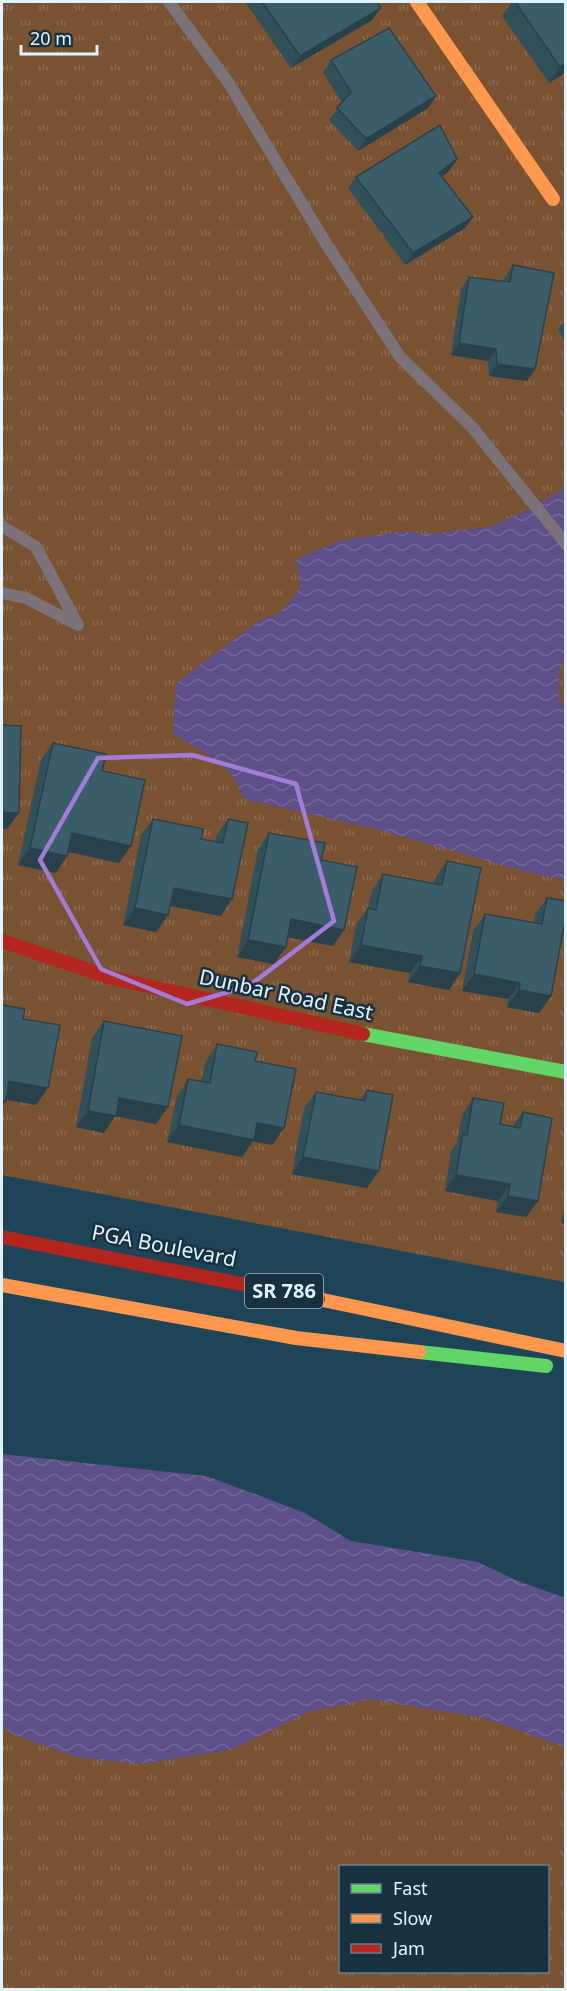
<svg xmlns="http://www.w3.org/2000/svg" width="567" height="1991" font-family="'Noto Sans',sans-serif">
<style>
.grass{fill:url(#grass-tufts);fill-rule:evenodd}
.water{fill:url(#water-waves)}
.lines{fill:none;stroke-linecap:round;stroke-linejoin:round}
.lane{stroke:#7c727a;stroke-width:12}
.fast{stroke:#63d668;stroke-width:14}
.slow{stroke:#ff974d;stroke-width:14}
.jam{stroke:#b3261e;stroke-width:14}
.wall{fill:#32505a}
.shaded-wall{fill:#29414a}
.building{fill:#3a5d69;stroke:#29414a;stroke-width:1.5}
.marked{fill:none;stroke:#a37cd9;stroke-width:4.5;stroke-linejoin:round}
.labels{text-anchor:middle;stroke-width:5;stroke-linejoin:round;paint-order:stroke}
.shield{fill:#173140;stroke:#a4b9c6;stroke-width:1.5}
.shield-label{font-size:20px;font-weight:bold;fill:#e0f3ff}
.street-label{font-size:21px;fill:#e0f3ff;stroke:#173140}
</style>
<defs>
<pattern id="grass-tufts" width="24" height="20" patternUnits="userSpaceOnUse" patternTransform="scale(1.5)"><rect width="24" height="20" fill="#795232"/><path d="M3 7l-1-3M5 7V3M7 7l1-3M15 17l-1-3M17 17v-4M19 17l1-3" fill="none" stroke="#8c6b51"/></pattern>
<pattern id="water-waves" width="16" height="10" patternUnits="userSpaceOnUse" patternTransform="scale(1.5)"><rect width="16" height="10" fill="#5d4f88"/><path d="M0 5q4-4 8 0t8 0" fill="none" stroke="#74699a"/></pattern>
</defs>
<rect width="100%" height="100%" fill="#1e4557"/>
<g class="grass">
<path d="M 2,2 L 565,2 L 565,1282 L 2,1175 Z"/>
<path d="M 2,1542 L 565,1647 L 565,1989 L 2,1989 ZM 340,1866 L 548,1866 L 548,1972 L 340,1972 Z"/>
</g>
<g class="water">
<path d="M 565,487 L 566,649 C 560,668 553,695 566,713 L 565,880 L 523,871 L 380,830 L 244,799 L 231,773 L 207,754 L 173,734 L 176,683 L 260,620 L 280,613 L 301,587 L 296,559 L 339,541 L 402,531 L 427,534 L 490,527 L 535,506 Z"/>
<path d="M 2,1454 L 206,1476 L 303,1512 L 351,1541 L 478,1562 L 513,1579 L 565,1598 L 565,1747 L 484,1718 L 369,1699 L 308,1712 L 231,1750 L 140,1764 L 76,1757 L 12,1734 L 2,1727 Z"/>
</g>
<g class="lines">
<g class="lane">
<path d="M 169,2 L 228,82 L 327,245 L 400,357 L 472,427 L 566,544"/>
<path d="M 2,526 L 36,547 L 78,625 L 26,598 L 2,593"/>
</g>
<g class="fast">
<path d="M 363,1034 L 566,1072"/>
<path d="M 419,1352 L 546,1366"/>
</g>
<g class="slow">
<path d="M 417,2 L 553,199"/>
<path d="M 2,1285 L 296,1338 L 419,1352"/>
<path d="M 318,1299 L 566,1351"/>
</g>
<g class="jam">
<path d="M 2,941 L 112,978 L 363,1034"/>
<path d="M 2,1237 L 318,1299"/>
</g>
</g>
<g class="wall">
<path d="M 245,2 L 377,2 L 372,20 L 291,68 Z"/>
<path d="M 512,2 L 566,2 L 566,72 L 549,83 L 502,16 Z"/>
<path d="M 331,60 L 428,108 L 358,151 L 329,120 L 342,103 L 323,72 Z"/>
<path d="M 457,159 L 449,171 L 442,176 L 473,217 L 465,228 L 405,265 L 348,188 L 356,177 Z"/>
<path d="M 513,265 L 527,381 L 489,376 L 488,361 L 451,355 L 461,289 L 469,277 L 504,281 L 505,277 Z"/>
<path d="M 566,319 L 566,344 L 558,329 Z"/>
<path d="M 53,743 L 102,771 L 119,863 L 68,852 L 56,873 L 18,865 L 41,759 Z"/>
<path d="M 153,819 L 201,839 L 215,841 L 216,836 L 228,819 L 221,916 L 170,906 L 168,915 L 156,932 L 123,925 L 141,835 Z"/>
<path d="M 269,833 L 321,860 L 333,946 L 288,937 L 286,947 L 274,964 L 237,957 L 258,849 Z"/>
<path d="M 447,861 L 460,973 L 449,990 L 408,982 L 410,973 L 349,962 L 356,925 L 368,908 L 372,891 L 383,874 L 434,883 L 435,878 Z"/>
<path d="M 547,898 L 551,996 L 539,1013 L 507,1007 L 508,999 L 462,991 L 473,931 L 485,914 L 534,923 L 535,914 Z"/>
<path d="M 104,1021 L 156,1124 L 115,1116 L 104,1133 L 76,1127 L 92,1038 Z"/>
<path d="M 217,1044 L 255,1061 L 284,1128 L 272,1145 L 253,1141 L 242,1157 L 167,1142 L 177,1096 L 188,1079 L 201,1081 L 206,1061 Z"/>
<path d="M 367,1090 L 367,1188 L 292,1174 L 304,1108 L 316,1092 L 360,1100 Z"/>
<path d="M 473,1098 L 500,1124 L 513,1126 L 523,1112 L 538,1201 L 526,1217 L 496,1212 L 498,1201 L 445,1191 L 451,1151 L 457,1143 L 462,1115 Z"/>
<path d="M 566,1199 L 566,1224 L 561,1223 Z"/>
</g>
<g class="shaded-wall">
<path d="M 381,8 L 372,20 L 291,68 L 300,56 Z"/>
<path d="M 566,63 L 566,72 L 549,83 L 560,67 Z"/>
<path d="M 436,96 L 428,108 L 358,151 L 366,139 Z"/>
<path d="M 457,159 L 449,171 L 431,185 L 439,173 Z"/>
<path d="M 473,217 L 465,228 L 405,265 L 413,253 Z"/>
<path d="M 459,343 L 496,349 L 488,361 L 451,355 Z"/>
<path d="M 497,364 L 535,369 L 527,381 L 489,376 Z"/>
<path d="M 2,812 L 19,813 L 7,829 L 2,829 Z"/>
<path d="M 72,833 L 131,846 L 119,863 L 61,850 Z"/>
<path d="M 30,848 L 67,856 L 56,873 L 18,865 Z"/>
<path d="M 174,888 L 232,899 L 221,916 L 162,904 Z"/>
<path d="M 135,908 L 168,915 L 156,932 L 123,925 Z"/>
<path d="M 291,919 L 344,930 L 333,946 L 280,936 Z"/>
<path d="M 248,940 L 286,947 L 274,964 L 237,957 Z"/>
<path d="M 361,945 L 422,956 L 410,973 L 349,962 Z"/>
<path d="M 420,966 L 460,973 L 449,990 L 408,982 Z"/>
<path d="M 474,974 L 520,983 L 508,999 L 462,991 Z"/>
<path d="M 519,990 L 551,996 L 539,1013 L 507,1007 Z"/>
<path d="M 9,1081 L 48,1088 L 36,1105 L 2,1099 Z"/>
<path d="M 119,1098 L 168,1107 L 156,1124 L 115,1116 L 104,1133 L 76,1127 L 88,1111 Z"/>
<path d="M 2,1100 L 6,1101 L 2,1107 Z"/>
<path d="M 257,1123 L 284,1128 L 272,1145 L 253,1141 L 242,1157 L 167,1142 L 179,1125 Z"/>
<path d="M 303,1157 L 379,1171 L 367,1188 L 292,1174 Z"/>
<path d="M 456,1175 L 510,1184 L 498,1201 L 445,1191 Z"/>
<path d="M 508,1196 L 538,1201 L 526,1217 L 496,1212 Z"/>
<path d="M 566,1216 L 566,1224 L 561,1223 Z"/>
</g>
<g class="building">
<path d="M 262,2 L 377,2 L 381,8 L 300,56 Z"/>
<path d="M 515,2 L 566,2 L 566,63 L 560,67 Z"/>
<path d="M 389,28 L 436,96 L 366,139 L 337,108 L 351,92 L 331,60 Z"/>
<path d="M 440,125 L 457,159 L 439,173 L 473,217 L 413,253 L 356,177 Z"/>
<path d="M 513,265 L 554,273 L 535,369 L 497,364 L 496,349 L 459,343 L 469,277 L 510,282 Z"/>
<path d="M 2,725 L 21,726 L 19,813 L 2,812 Z"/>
<path d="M 53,743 L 106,754 L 102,771 L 145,780 L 131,846 L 72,833 L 67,856 L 30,848 Z"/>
<path d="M 153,819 L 203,829 L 201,839 L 223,843 L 228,819 L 248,823 L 232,899 L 174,888 L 168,915 L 135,908 Z"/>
<path d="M 269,833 L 325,843 L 321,860 L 357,867 L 344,930 L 291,919 L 286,947 L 248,940 Z"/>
<path d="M 447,861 L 481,868 L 460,973 L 420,966 L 422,956 L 361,945 L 368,908 L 376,910 L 383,874 L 442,885 Z"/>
<path d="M 547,898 L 566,901 L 566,916 L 551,996 L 519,990 L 520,983 L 474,974 L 485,914 L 542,924 Z"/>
<path d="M 2,1005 L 25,1009 L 23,1019 L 60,1025 L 48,1088 L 9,1081 L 6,1101 L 2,1100 Z"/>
<path d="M 104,1021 L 182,1036 L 168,1107 L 119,1098 L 116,1116 L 88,1111 Z"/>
<path d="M 217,1044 L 257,1052 L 255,1061 L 296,1069 L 284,1128 L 257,1123 L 254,1140 L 179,1125 L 188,1079 L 210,1083 Z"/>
<path d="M 367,1090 L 393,1095 L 379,1171 L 303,1157 L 316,1092 L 365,1101 Z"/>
<path d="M 473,1098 L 504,1103 L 500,1124 L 520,1128 L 523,1112 L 552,1118 L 538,1201 L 508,1196 L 510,1184 L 456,1175 L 463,1134 L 467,1135 Z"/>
</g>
<path class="marked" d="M 192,755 L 296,784 L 334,921 L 249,986 L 187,1004 L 101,969 L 40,860 L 98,758 Z"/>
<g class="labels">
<rect class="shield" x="245" y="1274" width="78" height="34" rx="4.5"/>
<g class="shield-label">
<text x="284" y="1298">SR 786</text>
</g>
<g class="street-label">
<text transform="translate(286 995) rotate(12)" y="7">Dunbar Road East</text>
<text transform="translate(164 1246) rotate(11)" y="7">PGA Boulevard</text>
</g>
</g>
<rect width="567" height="1991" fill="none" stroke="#e0f3ff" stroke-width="6"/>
<rect x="339" y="1865" width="210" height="108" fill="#173140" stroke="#677f8c" stroke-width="1.5"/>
<rect x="351" y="1884" width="30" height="9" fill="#63d668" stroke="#677f8c" stroke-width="1.5"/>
<text x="393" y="1895" font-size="18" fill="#e0f3ff">Fast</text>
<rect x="351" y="1914" width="30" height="9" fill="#ff974d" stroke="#677f8c" stroke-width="1.5"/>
<text x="393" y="1925" font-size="18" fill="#e0f3ff">Slow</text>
<rect x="351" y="1944" width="30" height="9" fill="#b3261e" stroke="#677f8c" stroke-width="1.5"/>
<text x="393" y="1955" font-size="18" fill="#e0f3ff">Jam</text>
<path d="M21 45v9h76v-9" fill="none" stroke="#e0f3ff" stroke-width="3"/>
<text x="30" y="45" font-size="18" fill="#e0f3ff" stroke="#173140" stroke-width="4.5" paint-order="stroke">20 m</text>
</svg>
